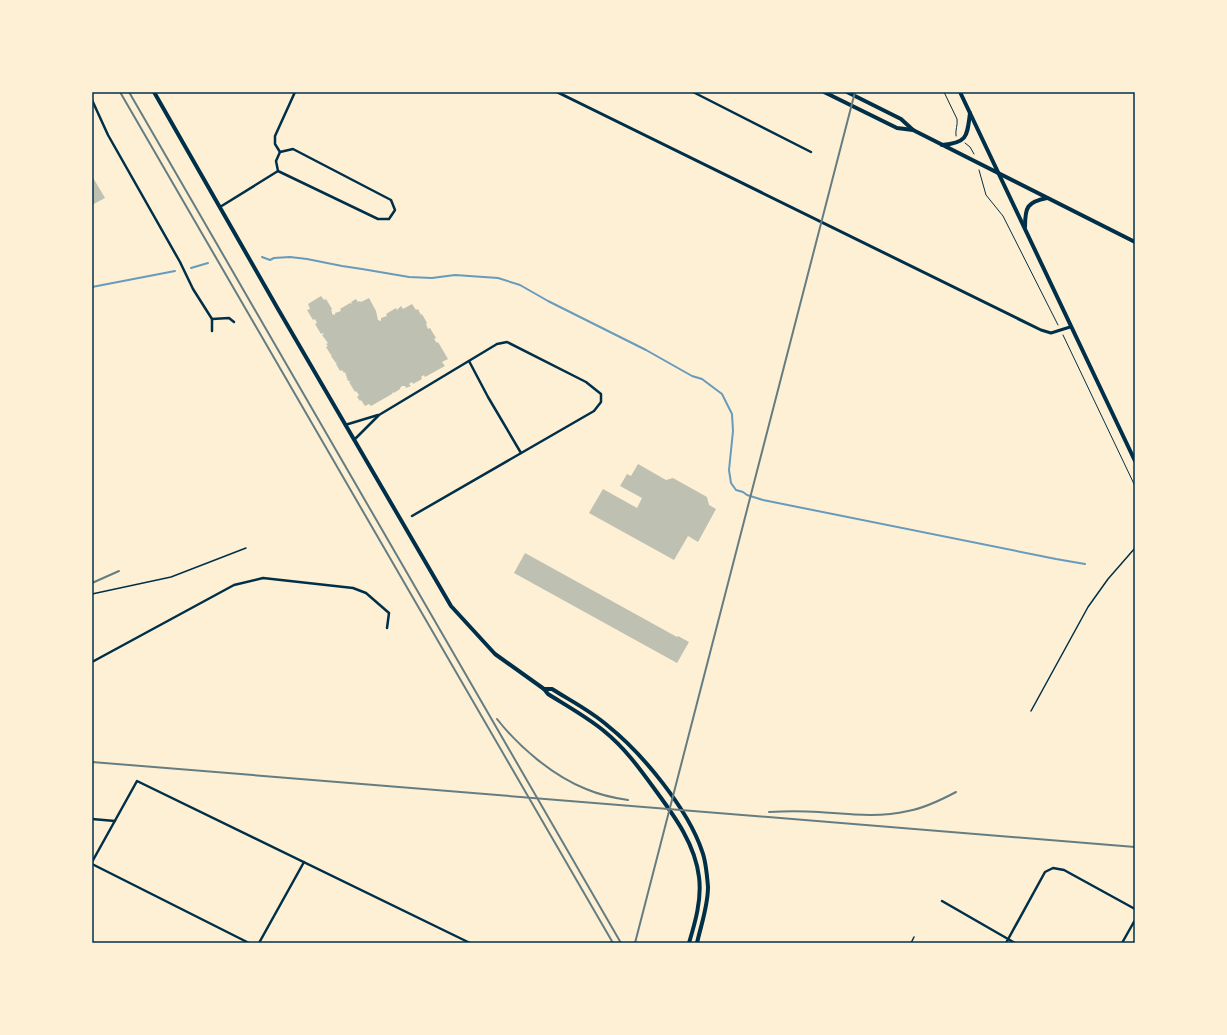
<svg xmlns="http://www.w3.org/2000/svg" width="1227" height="1035" font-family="'Sofia Sans Condensed',sans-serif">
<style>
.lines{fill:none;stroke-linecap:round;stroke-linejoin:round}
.stream{stroke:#669bbc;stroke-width:2}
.building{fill:#bec0b2}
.path{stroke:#003049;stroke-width:1}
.service{stroke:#003049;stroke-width:1.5}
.minor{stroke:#003049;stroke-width:2.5}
.tertiary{stroke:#003049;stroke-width:3}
.primary{stroke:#003049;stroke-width:4}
.rail{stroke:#657d81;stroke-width:2}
.neatline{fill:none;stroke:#003049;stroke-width:1.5}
</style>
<rect width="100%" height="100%" fill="#fdf0d5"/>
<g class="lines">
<g class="stream">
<path d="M 262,257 L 270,260 L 274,258 L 290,257 L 307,259 L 342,266 L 362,269 L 409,277 L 432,278 L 455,275 L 498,278 L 520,285 L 548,301 L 646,350 L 692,376 L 702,379 L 722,394 L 732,414 L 733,431 L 729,470 L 731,483 L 736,490 L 743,492 L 747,495 L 763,500 L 1056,559 L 1085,564"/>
<path d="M 191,268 L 208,263"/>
<path d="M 92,287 L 175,271"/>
</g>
</g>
<g class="building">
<path d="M 92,176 L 105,198 L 92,205 Z"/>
<path d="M 321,296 L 324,300 L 326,299 L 332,309 L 331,310 L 332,312 L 332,314 L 335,315 L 335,313 L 341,311 L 340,309 L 350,303 L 352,304 L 351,302 L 356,299 L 358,302 L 360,301 L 361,302 L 369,298 L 376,311 L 378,320 L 381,321 L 381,318 L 387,316 L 386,314 L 396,308 L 397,310 L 401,306 L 403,309 L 412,304 L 416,310 L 418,309 L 421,315 L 422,314 L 427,323 L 426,324 L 428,329 L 430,328 L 436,338 L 434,339 L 437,343 L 438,342 L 448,359 L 442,362 L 445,366 L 425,377 L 424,375 L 421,377 L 422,379 L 413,384 L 412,382 L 409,384 L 411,386 L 406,388 L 405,386 L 402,386 L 400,388 L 400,389 L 394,393 L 393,392 L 392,394 L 371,406 L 369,404 L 365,406 L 361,400 L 360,401 L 357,397 L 359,395 L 356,391 L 355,392 L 349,382 L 351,381 L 348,381 L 345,372 L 344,373 L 342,370 L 340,371 L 336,364 L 337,362 L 336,363 L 331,356 L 332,354 L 331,355 L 326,347 L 328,346 L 326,344 L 328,343 L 322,335 L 324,334 L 323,333 L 321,334 L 315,324 L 317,323 L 315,319 L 313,320 L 307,310 L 310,309 L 308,304 Z"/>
<path d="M 638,464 L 666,480 L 673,478 L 707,497 L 709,505 L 716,509 L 698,542 L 688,536 L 674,560 L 589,513 L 603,489 L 637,508 L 642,498 L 620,486 L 627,474 L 631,476 Z"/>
<path d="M 525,553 L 677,637 L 678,636 L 689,642 L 677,663 L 514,573 Z"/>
</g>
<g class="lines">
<g class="path">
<path d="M 944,92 L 957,119 C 958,125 955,130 956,136"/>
<path d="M 965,143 L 970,147 L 974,154"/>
<path d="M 979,170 L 986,195 L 1003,216 L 1058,325"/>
<path d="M 1063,335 L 1135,486"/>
</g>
<g class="service">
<path d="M 92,594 L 171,577 L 246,548"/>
<path d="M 1031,711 L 1088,607 L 1108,579 L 1135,548"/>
<path d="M 911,943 L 914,937"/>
</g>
<g class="minor">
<path d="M 693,92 L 811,152"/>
<path d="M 92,100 L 108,135 L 180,262 L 193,289 L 212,319 L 212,331"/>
<path d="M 293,149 L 391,200 L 395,210 L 389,219 L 378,219 L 278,171 L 276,161 L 280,152 Z"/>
<path d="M 280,152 L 275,144 L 275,136 L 295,92"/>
<path d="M 220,207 L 278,171"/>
<path d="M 212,319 L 229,318 L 234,322"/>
<path d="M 469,361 L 488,397 L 521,453"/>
<path d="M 345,425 L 378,415"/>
<path d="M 354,440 L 379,415 L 497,344 L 507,342 L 586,382 L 601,394 L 601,402 L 594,411 L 412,516"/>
<path d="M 92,662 L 234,585 L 263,578 L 353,588 L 366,593 L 389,613 L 387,628"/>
<path d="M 92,819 L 115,821"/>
<path d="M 92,862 L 137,781 L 470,943"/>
<path d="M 92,864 L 249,943"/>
<path d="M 942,901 L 1015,943"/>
<path d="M 259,943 L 304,862"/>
<path d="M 1006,943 L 1045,872 L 1053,868 L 1064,870 L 1135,909"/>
<path d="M 1122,943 L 1135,920"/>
</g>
<path class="tertiary" d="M 557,92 L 1041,330 L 1051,333 L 1070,327"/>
<g class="primary">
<path d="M 154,92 L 278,309 L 451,606 L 495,654 L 544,689 L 548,694 C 567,706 587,717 604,731 C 625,748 640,769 656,791 C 675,817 695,844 699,877 C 702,899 695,923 689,943"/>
<path d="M 824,92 L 897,128 L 913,130"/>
<path d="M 847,92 L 901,119 L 913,130 L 1135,242"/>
<path d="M 960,92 L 1135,461"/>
<path d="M 942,145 C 968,143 967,136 970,113"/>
<path d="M 1025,227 C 1025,207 1027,202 1047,198"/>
<path d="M 544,689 L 552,689 C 571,701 591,711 608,726 C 642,753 688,809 702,851 C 706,861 707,875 708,887 C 708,906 701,925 697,943"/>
</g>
<g class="rail">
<path d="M 120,92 L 613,943"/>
<path d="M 129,92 L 621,943"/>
<path d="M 92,583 L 119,571"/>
<path d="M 497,719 C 519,747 553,776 586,789 C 600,795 614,798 628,800"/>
<path d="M 92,762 L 1135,847"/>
<path d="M 769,812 C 786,811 802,811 819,812 C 849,814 878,818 908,811 C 925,808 941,800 956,792"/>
<path d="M 635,943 L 855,92"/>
</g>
</g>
<rect width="1227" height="1035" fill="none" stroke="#fdf0d5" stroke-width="186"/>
<rect x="93" y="93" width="1041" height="849" class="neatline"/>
</svg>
